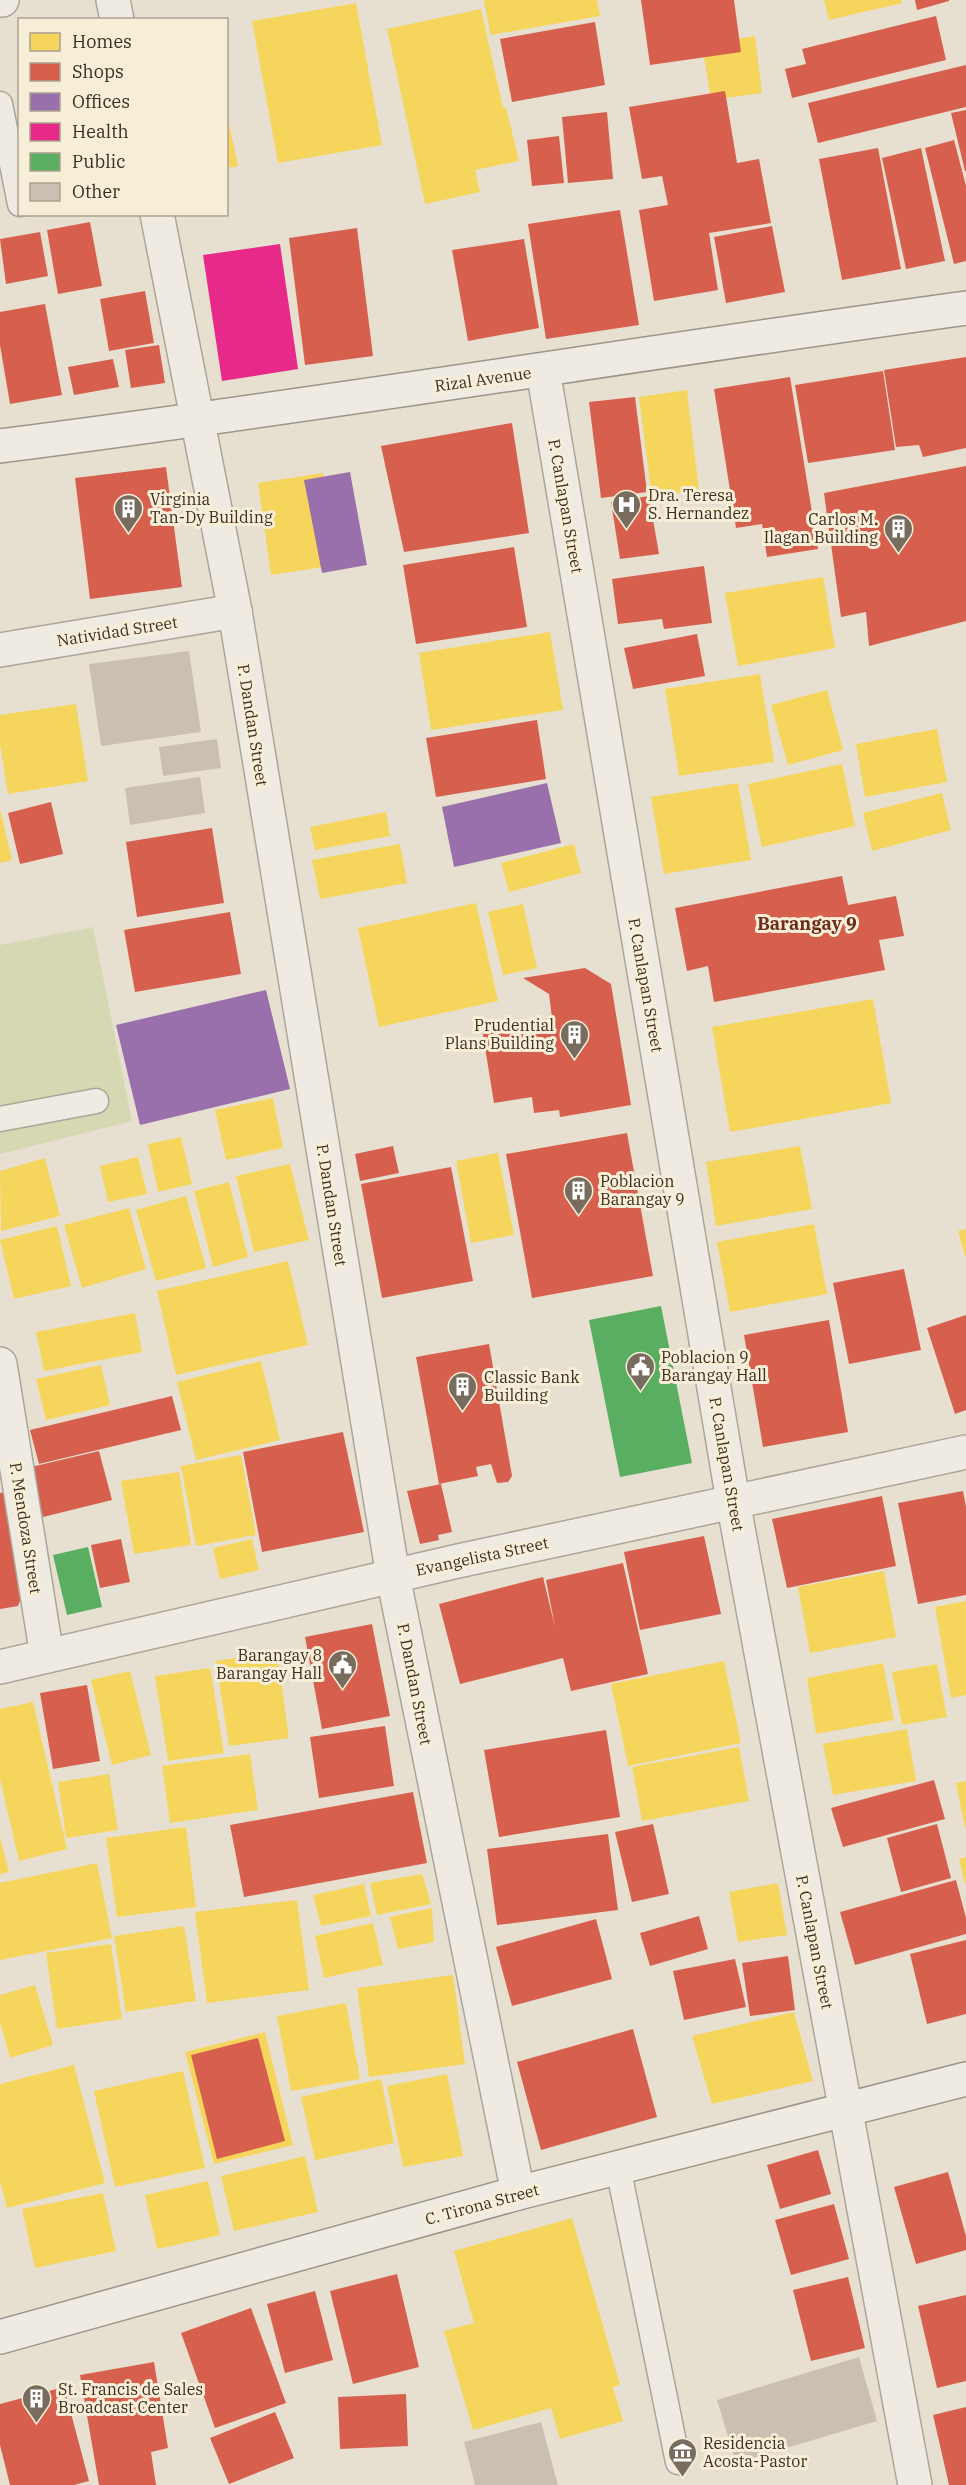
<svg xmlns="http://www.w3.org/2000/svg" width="966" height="2485" font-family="'IBM Plex Serif',serif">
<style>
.green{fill:#d6d7b3}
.homes{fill:#f6d55c}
.shops{fill:#d6604d}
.offices{fill:#9970ab}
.health{fill:#e7298a}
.public{fill:#5aae61}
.building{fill:#cbbfb2}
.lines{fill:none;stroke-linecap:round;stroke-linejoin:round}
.service-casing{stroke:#ada599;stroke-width:27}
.minor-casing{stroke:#ada599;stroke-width:36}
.tertiary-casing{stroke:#ada599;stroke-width:36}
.secondary-casing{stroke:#9c958a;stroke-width:36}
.service{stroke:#efebe3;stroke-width:24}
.minor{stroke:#efebe3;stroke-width:33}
.tertiary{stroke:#efebe3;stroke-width:33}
.secondary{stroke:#efebe3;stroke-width:33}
.labels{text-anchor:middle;stroke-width:6;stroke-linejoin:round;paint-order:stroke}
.street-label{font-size:16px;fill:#3d2e20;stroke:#f7eed8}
.poi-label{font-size:16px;fill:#3d2e20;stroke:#f7eed8;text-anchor:start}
.neighbourhood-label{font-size:18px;font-weight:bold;fill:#6b2e1e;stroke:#f7eed8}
</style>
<rect width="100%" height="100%" fill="#e7e0d1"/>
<path class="green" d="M 93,927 L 132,1121 L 0,1154 L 0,945 Z"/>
<g class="homes">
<path d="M 484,0 L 597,0 L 600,16 L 490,35 Z"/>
<path d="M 824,0 L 901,0 L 902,3 L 829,20 Z"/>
<path d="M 356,3 L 382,145 L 278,163 L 252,21 Z"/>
<path d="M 481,9 L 503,108 L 506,107 L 519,161 L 475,170 L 480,192 L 425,204 L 387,29 Z"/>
<path d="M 755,36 L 762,93 L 711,100 L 702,44 Z"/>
<path d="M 226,109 L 238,166 L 226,168 Z"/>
<path d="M 687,390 L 699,490 L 652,497 L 639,397 Z"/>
<path d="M 323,473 L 337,565 L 271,575 L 258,483 Z"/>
<path d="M 823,577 L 835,648 L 738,666 L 725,593 Z"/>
<path d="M 550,632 L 563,710 L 431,730 L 419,653 Z"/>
<path d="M 760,674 L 774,762 L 679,776 L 665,689 Z"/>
<path d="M 827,690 L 843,750 L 788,765 L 771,705 Z"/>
<path d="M 76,704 L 88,781 L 8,794 L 0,744 L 0,715 Z"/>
<path d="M 937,729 L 947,782 L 865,797 L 856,744 Z"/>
<path d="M 842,764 L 855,826 L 762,847 L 748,784 Z"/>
<path d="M 738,783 L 751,860 L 664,874 L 651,797 Z"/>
<path d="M 942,793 L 951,830 L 872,851 L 863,813 Z"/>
<path d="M 0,809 L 12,860 L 0,863 Z"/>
<path d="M 386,812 L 390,836 L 315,850 L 310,827 Z"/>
<path d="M 400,844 L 407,883 L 320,899 L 312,860 Z"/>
<path d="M 574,844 L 581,873 L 509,892 L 501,863 Z"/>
<path d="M 476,903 L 498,1001 L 379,1027 L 358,928 Z"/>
<path d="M 523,904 L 537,968 L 503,975 L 488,912 Z"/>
<path d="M 873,999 L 891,1103 L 730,1132 L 712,1027 Z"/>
<path d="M 273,1098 L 283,1148 L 226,1160 L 215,1110 Z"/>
<path d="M 181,1137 L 192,1184 L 158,1192 L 148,1144 Z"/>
<path d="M 800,1146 L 812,1209 L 716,1226 L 706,1162 Z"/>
<path d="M 498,1153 L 514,1235 L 471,1243 L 456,1161 Z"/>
<path d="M 138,1157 L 147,1194 L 108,1202 L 100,1166 Z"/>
<path d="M 45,1158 L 60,1216 L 1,1231 L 0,1171 Z"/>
<path d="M 290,1164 L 309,1240 L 254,1252 L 236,1176 Z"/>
<path d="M 229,1182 L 248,1257 L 213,1267 L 194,1191 Z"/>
<path d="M 186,1196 L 206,1268 L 156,1281 L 136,1210 Z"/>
<path d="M 129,1208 L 146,1269 L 82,1288 L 64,1225 Z"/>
<path d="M 814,1224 L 827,1294 L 730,1312 L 717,1242 Z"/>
<path d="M 57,1226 L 71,1286 L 14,1299 L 0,1240 Z"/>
<path d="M 966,1229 L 966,1256 L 965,1256 L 958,1231 Z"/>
<path d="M 288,1261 L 308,1345 L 176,1375 L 157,1291 Z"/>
<path d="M 135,1313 L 142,1352 L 44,1371 L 36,1332 Z"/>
<path d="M 261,1361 L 280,1440 L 196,1460 L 177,1382 Z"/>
<path d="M 101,1365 L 110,1405 L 46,1420 L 36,1379 Z"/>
<path d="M 241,1455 L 256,1535 L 196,1546 L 181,1466 Z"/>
<path d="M 179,1472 L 191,1545 L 134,1554 L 121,1481 Z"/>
<path d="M 252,1539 L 259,1570 L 220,1579 L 213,1548 Z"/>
<path d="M 884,1571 L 896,1637 L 810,1653 L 798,1587 Z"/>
<path d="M 966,1601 L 966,1695 L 951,1698 L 935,1607 Z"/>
<path d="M 277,1652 L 289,1738 L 229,1746 L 216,1661 Z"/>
<path d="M 724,1661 L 741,1743 L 628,1766 L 611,1684 Z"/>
<path d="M 883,1663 L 894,1720 L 816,1734 L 807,1678 Z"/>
<path d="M 937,1664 L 947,1717 L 902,1725 L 892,1672 Z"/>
<path d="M 210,1668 L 224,1753 L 168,1761 L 155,1676 Z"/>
<path d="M 130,1671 L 151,1755 L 112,1765 L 91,1680 Z"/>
<path d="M 33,1702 L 67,1849 L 19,1861 L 0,1779 L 0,1709 Z"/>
<path d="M 907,1729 L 916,1781 L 833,1795 L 823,1744 Z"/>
<path d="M 739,1747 L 749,1801 L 642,1821 L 632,1767 Z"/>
<path d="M 250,1754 L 258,1810 L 170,1823 L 162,1766 Z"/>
<path d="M 109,1774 L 118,1830 L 66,1838 L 58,1782 Z"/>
<path d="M 966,1781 L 966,1828 L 965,1828 L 956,1783 Z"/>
<path d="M 186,1827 L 196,1907 L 117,1917 L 106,1838 Z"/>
<path d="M 0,1837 L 9,1872 L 0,1874 Z"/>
<path d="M 966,1857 L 966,1884 L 965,1884 L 959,1859 Z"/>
<path d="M 97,1863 L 112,1938 L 0,1960 L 0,1883 Z"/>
<path d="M 422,1874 L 431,1904 L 377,1915 L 370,1883 Z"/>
<path d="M 778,1883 L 787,1935 L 738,1942 L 729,1892 Z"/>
<path d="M 364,1884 L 371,1916 L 321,1926 L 313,1895 Z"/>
<path d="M 297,1900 L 309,1990 L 207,2003 L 195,1912 Z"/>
<path d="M 432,1908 L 434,1942 L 398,1949 L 390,1917 Z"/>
<path d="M 373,1923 L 383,1965 L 324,1978 L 315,1936 Z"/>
<path d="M 184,1926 L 196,2001 L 126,2012 L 114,1936 Z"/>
<path d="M 111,1944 L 122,2019 L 57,2029 L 46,1953 Z"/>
<path d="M 453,1975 L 465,2064 L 369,2077 L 357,1988 Z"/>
<path d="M 35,1985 L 53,2045 L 10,2058 L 0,2022 L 0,1995 Z"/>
<path d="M 346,2003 L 360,2079 L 291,2091 L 277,2016 Z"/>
<path d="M 794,2012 L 813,2081 L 712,2104 L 692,2036 Z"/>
<path d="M 265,2032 L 293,2145 L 214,2164 L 185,2052 Z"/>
<path d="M 74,2065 L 105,2183 L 7,2208 L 0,2181 L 0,2084 Z"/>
<path d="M 183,2071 L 205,2168 L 115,2187 L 94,2091 Z"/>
<path d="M 447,2074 L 463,2156 L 403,2167 L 387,2086 Z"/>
<path d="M 381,2079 L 394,2143 L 315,2160 L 301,2097 Z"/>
<path d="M 305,2156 L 318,2212 L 234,2231 L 221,2176 Z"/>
<path d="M 208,2181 L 220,2235 L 157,2249 L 145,2195 Z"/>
<path d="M 103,2193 L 116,2251 L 35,2268 L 22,2209 Z"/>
<path d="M 572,2218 L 620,2385 L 613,2387 L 623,2421 L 560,2439 L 551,2408 L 473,2430 L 444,2331 L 474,2323 L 454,2251 Z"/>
</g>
<g class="shops">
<path d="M 641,0 L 734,0 L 741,52 L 650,65 Z"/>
<path d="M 915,0 L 949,0 L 949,1 L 917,10 Z"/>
<path d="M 936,16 L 946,60 L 792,98 L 785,69 L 806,64 L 802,49 Z"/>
<path d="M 595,22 L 605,85 L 512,102 L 500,39 Z"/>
<path d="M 966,65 L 966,107 L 818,143 L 808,103 Z"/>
<path d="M 725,91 L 737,163 L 759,159 L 771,223 L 709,233 L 718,290 L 654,301 L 639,210 L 668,205 L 662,176 L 642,179 L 629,107 Z"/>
<path d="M 966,110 L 966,171 L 965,171 L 951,113 Z"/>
<path d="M 607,112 L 613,179 L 568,183 L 562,117 Z"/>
<path d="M 559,136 L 564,183 L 532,186 L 527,140 Z"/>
<path d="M 954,140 L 966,186 L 966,261 L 954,264 L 925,148 Z"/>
<path d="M 878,148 L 901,269 L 842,280 L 819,159 Z"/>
<path d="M 921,148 L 945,261 L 906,269 L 882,158 Z"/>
<path d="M 620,210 L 639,325 L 546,339 L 528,224 Z"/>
<path d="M 90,222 L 102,286 L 58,294 L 47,230 Z"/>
<path d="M 772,226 L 785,292 L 726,303 L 714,237 Z"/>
<path d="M 357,228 L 373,356 L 305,365 L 289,238 Z"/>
<path d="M 40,232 L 48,276 L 6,284 L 0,239 Z"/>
<path d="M 524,239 L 539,328 L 468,341 L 452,250 Z"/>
<path d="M 145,291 L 154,343 L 109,351 L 100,299 Z"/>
<path d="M 45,304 L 62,395 L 10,404 L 0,345 L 0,312 Z"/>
<path d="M 159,345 L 165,383 L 131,388 L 125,350 Z"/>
<path d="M 966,357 L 966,448 L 923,457 L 919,445 L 896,447 L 884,370 Z"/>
<path d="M 113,359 L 119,387 L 74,395 L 68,367 Z"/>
<path d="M 883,371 L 895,450 L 808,463 L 795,385 Z"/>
<path d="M 790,377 L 818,549 L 767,557 L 762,524 L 736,528 L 714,389 Z"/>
<path d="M 635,397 L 647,492 L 601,498 L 589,402 Z"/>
<path d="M 512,423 L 529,533 L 404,552 L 381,446 Z"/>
<path d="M 966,466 L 966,621 L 869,646 L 866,612 L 841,617 L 824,493 Z"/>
<path d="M 166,467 L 182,587 L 90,599 L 75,478 Z"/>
<path d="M 649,496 L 659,554 L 620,559 L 611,502 Z"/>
<path d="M 514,547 L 527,627 L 416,644 L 403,565 Z"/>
<path d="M 704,566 L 712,623 L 664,629 L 662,619 L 618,624 L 612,579 Z"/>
<path d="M 697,634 L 705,676 L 633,689 L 624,648 Z"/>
<path d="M 537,720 L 546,779 L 436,797 L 426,738 Z"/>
<path d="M 51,802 L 63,854 L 20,864 L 8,813 Z"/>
<path d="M 212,828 L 224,903 L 137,917 L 126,842 Z"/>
<path d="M 842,876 L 848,905 L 896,896 L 904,936 L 879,940 L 885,970 L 714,1002 L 708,966 L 687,971 L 675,908 Z"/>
<path d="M 230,912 L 241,974 L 135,992 L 124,930 Z"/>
<path d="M 585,968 L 611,984 L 631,1105 L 560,1117 L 559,1110 L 534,1113 L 532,1097 L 494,1103 L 482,1029 L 552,1018 L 549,994 L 523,978 Z"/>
<path d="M 627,1133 L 653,1276 L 532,1298 L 506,1154 Z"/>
<path d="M 393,1146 L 399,1173 L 360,1181 L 355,1154 Z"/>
<path d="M 451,1167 L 473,1281 L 382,1298 L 361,1184 Z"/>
<path d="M 904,1269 L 921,1350 L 849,1364 L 833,1283 Z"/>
<path d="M 966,1315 L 966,1410 L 955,1414 L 927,1328 Z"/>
<path d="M 829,1320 L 848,1432 L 763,1447 L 744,1335 Z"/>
<path d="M 489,1344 L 512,1476 L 508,1482 L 497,1483 L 491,1464 L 476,1467 L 478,1476 L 439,1484 L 416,1357 Z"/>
<path d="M 172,1396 L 181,1430 L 39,1464 L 30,1430 Z"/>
<path d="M 343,1432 L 364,1532 L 262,1552 L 243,1452 Z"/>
<path d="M 99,1451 L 112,1500 L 43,1517 L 31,1467 Z"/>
<path d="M 441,1484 L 452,1532 L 438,1535 L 439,1540 L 420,1544 L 407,1491 Z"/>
<path d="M 963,1491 L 966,1507 L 966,1595 L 918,1604 L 898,1503 Z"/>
<path d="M 7,1492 L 22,1596 L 18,1606 L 0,1609 L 0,1493 Z"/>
<path d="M 882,1496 L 896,1566 L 787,1588 L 772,1519 Z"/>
<path d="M 704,1536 L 721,1614 L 640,1630 L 624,1552 Z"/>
<path d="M 121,1539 L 130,1582 L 100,1588 L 91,1545 Z"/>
<path d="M 623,1563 L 648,1674 L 571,1691 L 563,1658 L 460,1684 L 439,1604 L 543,1577 L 555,1627 L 546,1580 Z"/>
<path d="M 372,1624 L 390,1716 L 322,1729 L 305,1637 Z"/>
<path d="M 87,1685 L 100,1761 L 53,1769 L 40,1693 Z"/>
<path d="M 385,1726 L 394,1786 L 319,1798 L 310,1737 Z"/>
<path d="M 606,1730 L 620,1817 L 499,1837 L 484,1750 Z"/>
<path d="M 934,1780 L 945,1819 L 843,1847 L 831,1808 Z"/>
<path d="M 413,1792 L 427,1863 L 244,1897 L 230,1825 Z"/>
<path d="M 653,1824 L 669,1894 L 632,1902 L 615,1832 Z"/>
<path d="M 937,1824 L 951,1878 L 901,1892 L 887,1838 Z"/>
<path d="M 608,1834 L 618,1910 L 497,1925 L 487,1849 Z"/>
<path d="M 956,1880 L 966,1918 L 966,1934 L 855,1965 L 840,1912 Z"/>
<path d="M 699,1916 L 708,1949 L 650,1966 L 640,1933 Z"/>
<path d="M 596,1919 L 612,1979 L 512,2006 L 496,1947 Z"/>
<path d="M 966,1940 L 966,2014 L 927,2024 L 910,1954 Z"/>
<path d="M 788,1956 L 795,2010 L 750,2016 L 742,1963 Z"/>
<path d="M 735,1959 L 746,2007 L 684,2020 L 673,1971 Z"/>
<path d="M 633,2029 L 657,2117 L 541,2150 L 517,2062 Z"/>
<path d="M 258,2038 L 285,2141 L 217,2159 L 191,2055 Z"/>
<path d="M 818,2150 L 831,2194 L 780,2209 L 767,2165 Z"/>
<path d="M 948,2172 L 966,2236 L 966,2250 L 916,2264 L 894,2187 Z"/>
<path d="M 834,2204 L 849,2259 L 791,2275 L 775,2220 Z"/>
<path d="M 397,2274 L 419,2367 L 353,2384 L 330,2291 Z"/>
<path d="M 848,2277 L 865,2348 L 811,2361 L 793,2290 Z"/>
<path d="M 315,2291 L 333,2360 L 285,2373 L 267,2304 Z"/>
<path d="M 966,2295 L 966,2381 L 937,2388 L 918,2306 Z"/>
<path d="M 251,2308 L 286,2403 L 215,2428 L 181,2333 Z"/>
<path d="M 154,2362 L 168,2448 L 151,2452 L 156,2485 L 99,2485 L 80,2375 Z"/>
<path d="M 64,2387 L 89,2481 L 74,2485 L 10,2485 L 0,2445 L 0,2404 Z"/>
<path d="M 406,2394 L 408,2446 L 340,2449 L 338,2397 Z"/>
<path d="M 966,2407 L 966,2485 L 949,2485 L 933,2415 Z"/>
<path d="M 275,2412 L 294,2458 L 229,2484 L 210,2438 Z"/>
</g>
<g class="offices">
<path d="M 350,472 L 367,565 L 322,573 L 304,480 Z"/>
<path d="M 547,783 L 561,843 L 454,867 L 442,807 Z"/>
<path d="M 266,990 L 290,1089 L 140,1125 L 116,1025 Z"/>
</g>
<path class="health" d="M 280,244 L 298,369 L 222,381 L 203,255 Z"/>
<g class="public">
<path d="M 661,1306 L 692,1463 L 620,1477 L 589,1320 Z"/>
<path d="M 88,1547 L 102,1607 L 67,1615 L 53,1555 Z"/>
</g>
<g class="building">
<path d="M 189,651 L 201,732 L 101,746 L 89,664 Z"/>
<path d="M 217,739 L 221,768 L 163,776 L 159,747 Z"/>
<path d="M 200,777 L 205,813 L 130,825 L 125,788 Z"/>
<path d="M 859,2357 L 877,2421 L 736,2463 L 717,2400 Z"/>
<path d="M 541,2422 L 558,2485 L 475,2485 L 464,2442 Z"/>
</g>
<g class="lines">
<defs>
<g id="service">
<path d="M 0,104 L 20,204"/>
<path d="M 0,1119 L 96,1101"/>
<path d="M 618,2167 L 678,2462"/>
</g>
<g id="minor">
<path d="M 0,650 L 235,611"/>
<path d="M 0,1364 L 47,1656"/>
</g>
<g id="tertiary">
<path d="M 0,0 L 2,0"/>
<path d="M 113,0 L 117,20"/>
<path d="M 157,214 L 235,611 L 393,1576 L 518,2193"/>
<path d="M 543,370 L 733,1501 L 915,2485"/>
<path d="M 0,1667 L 458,1561 L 966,1452"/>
</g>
<g id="secondary">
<path d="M 0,446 C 323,405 644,352 966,308"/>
<path d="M 0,2337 L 518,2193 L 966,2079"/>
</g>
</defs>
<use href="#service" class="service-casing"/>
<use href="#minor" class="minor-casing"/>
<use href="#tertiary" class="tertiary-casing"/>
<use href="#secondary" class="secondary-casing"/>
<use href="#service" class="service"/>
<use href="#minor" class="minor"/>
<use href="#tertiary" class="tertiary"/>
<use href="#secondary" class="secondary"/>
</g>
<defs>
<symbol id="hospital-pin" viewBox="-11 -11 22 30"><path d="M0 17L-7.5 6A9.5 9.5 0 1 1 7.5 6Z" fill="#786c5e" stroke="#f7eed8"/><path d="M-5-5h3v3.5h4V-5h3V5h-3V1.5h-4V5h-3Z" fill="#fff"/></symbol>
<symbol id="building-pin" viewBox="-11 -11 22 30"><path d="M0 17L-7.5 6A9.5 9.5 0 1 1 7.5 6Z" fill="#786c5e" stroke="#f7eed8"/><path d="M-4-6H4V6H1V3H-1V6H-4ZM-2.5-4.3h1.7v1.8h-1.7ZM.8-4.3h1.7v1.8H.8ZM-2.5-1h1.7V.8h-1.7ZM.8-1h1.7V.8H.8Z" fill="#fff"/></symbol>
<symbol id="civic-pin" viewBox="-11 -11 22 30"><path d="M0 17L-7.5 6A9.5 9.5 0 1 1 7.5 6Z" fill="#786c5e" stroke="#f7eed8"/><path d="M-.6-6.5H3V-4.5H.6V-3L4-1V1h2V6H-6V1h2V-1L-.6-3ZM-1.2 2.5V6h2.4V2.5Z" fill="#fff"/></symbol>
<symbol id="museum-pin" viewBox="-11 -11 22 30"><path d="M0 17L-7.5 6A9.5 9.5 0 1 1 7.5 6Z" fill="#786c5e" stroke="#f7eed8"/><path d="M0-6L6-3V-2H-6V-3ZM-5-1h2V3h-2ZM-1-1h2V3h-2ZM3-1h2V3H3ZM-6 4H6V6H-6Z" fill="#fff"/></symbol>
</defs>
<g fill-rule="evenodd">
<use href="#hospital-pin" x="610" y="488" width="33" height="45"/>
<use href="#building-pin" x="112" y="492" width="33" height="45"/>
<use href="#building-pin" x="882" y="512" width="33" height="45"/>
<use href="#building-pin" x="558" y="1018" width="33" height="45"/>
<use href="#building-pin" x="562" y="1174" width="33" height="45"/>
<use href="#civic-pin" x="624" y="1350" width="33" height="45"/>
<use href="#building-pin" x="446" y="1370" width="33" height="45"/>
<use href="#civic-pin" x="326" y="1648" width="33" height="45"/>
<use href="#building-pin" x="20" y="2382" width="33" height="45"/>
<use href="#museum-pin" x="666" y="2436" width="33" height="45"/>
</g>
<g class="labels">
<g class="street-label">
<text transform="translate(483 379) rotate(-8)" y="6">Rizal Avenue</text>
<text transform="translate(566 506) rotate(80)" y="6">P. Canlapan Street</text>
<text transform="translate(117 631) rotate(-9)" y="6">Natividad Street</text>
<text transform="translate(253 725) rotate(81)" y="6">P. Dandan Street</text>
<text transform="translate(646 985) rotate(80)" y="6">P. Canlapan Street</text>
<text transform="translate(332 1205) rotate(81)" y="6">P. Dandan Street</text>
<text transform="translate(727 1464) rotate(80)" y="6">P. Canlapan Street</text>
<text transform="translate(26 1528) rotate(81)" y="6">P. Mendoza Street</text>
<text transform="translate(482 1556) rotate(-12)" y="6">Evangelista Street</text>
<text transform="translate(415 1684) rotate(79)" y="6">P. Dandan Street</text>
<text transform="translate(815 1942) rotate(79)" y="6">P. Canlapan Street</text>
<text transform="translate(482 2204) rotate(-15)" y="6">C. Tirona Street</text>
</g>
<g class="poi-label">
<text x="648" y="501">Dra. Teresa<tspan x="648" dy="18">S. Hernandez</tspan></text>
<text x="150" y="505">Virginia<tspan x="150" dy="18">Tan-Dy Building</tspan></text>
<text x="878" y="525" text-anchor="end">Carlos M.<tspan x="878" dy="18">Ilagan Building</tspan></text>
<text x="554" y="1031" text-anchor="end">Prudential<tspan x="554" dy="18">Plans Building</tspan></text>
<text x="600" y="1187">Poblacion<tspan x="600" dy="18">Barangay 9</tspan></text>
<text x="661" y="1363">Poblacion 9<tspan x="661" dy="18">Barangay Hall</tspan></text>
<text x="484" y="1383">Classic Bank<tspan x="484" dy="18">Building</tspan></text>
<text x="322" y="1661" text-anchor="end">Barangay 8<tspan x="322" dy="18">Barangay Hall</tspan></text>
<text x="58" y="2395">St. Francis de Sales<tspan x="58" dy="18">Broadcast Center</tspan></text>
<text x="703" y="2449">Residencia<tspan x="703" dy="18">Acosta-Pastor</tspan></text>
</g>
<g class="neighbourhood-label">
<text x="807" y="930">Barangay 9</text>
</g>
</g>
<rect x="18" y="18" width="210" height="198" fill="#f7eed8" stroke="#ada18e" stroke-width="1.5"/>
<rect x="30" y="33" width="30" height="18" fill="#f6d55c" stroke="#ada18e" stroke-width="1.5"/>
<text x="72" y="48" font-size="18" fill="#3d2e20">Homes</text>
<rect x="30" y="63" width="30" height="18" fill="#d6604d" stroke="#ada18e" stroke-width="1.5"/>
<text x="72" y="78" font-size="18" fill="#3d2e20">Shops</text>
<rect x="30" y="93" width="30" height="18" fill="#9970ab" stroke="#ada18e" stroke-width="1.5"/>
<text x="72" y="108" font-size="18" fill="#3d2e20">Offices</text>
<rect x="30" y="123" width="30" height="18" fill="#e7298a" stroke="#ada18e" stroke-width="1.5"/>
<text x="72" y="138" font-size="18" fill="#3d2e20">Health</text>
<rect x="30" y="153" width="30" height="18" fill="#5aae61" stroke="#ada18e" stroke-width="1.5"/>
<text x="72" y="168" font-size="18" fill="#3d2e20">Public</text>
<rect x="30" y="183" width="30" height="18" fill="#cbbfb2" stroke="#ada18e" stroke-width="1.5"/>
<text x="72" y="198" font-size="18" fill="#3d2e20">Other</text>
</svg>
